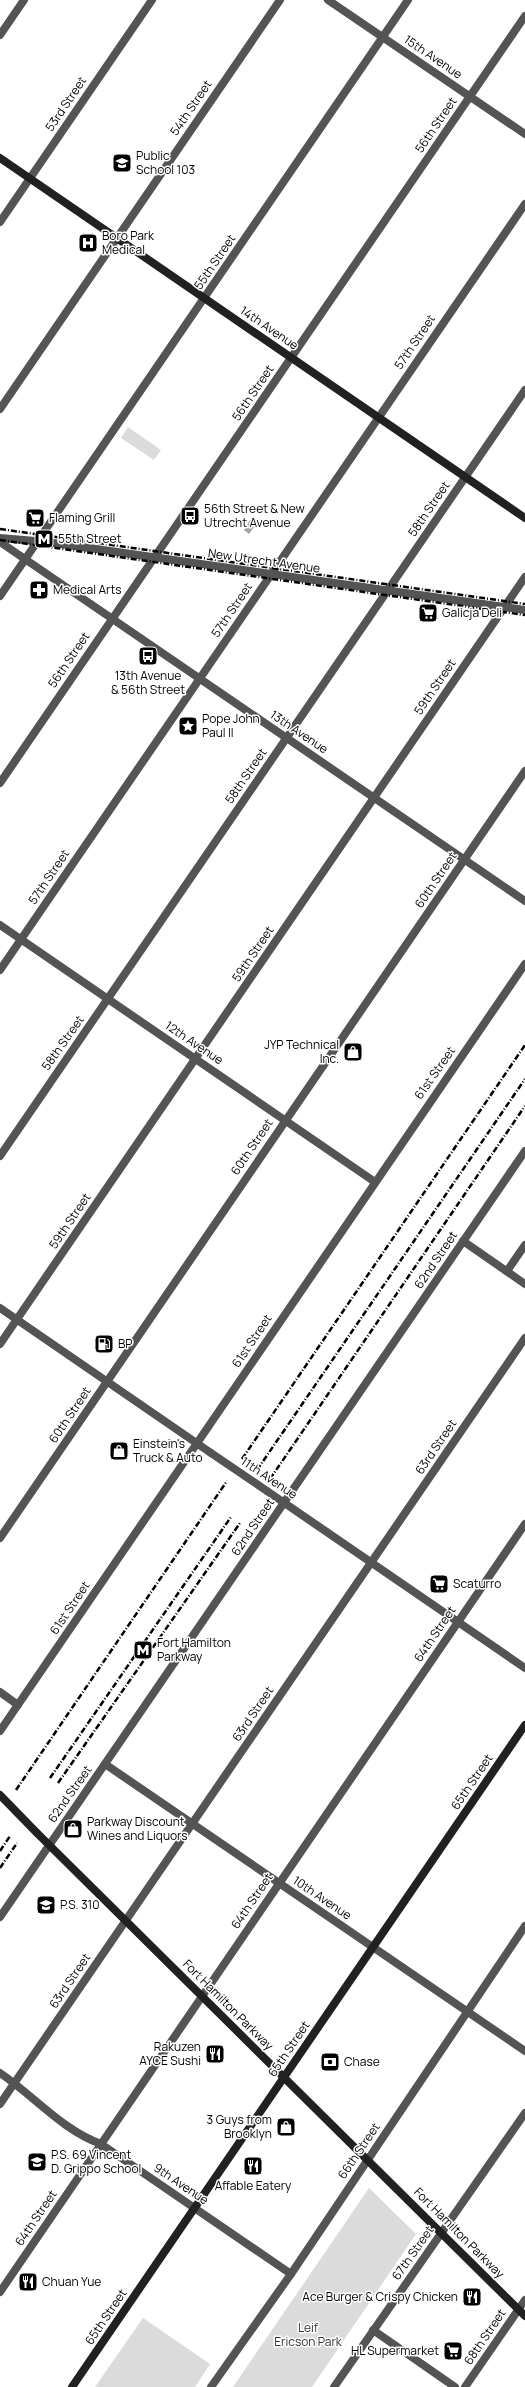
<svg xmlns="http://www.w3.org/2000/svg" width="525" height="2387" font-family="Manrope,sans-serif">
<style>
.green{fill:#dbdbdb}
.water{fill:#a2a2a2}
.lines{fill:none;stroke-linecap:round;stroke-linejoin:round}
.minor{stroke:#545454;stroke-width:8}
.tertiary{stroke:#545454;stroke-width:8}
.secondary{stroke:#212121;stroke-width:8}
.rail{stroke:#000;stroke-width:2.5;stroke-dasharray:6 2 1 2;stroke-linecap:butt}
.minor-bridge{stroke:#545454;stroke-width:8}
.secondary-bridge{stroke:#212121;stroke-width:8}
.labels{text-anchor:middle;stroke-width:3;stroke-linejoin:round;paint-order:stroke}
.street-label{font-size:12px;fill:#000;stroke:#fff}
.poi-label{font-size:12px;fill:#000;stroke:#fff;text-anchor:start}
.park-label{font-size:12px;fill:#323232;stroke:#fff}
</style>
<rect width="100%" height="100%" fill="#fff"/>
<g class="green">
<path d="M 128,427 L 161,450 L 154,460 L 121,438 Z"/>
<path d="M 369,2188 L 416,2234 L 312,2387 L 233,2387 Z"/>
<path d="M 143,2318 L 210,2364 L 195,2387 L 95,2387 Z"/>
</g>
<path class="water" d="M 250,520 L 256,524 L 249,534 L 244,530 Z"/>
<g class="lines">
<g class="minor">
<path d="M 328,0 L 525,134"/>
<path d="M 0,35 L 24,0"/>
<path d="M 0,222 L 152,0"/>
<path d="M 0,409 L 280,0"/>
<path d="M 0,542 L 525,901"/>
<path d="M 0,596 L 408,0"/>
<path d="M 0,783 L 525,16"/>
<path d="M 0,925 L 375,1182"/>
<path d="M 0,970 L 525,204"/>
<path d="M 0,1156 L 525,390"/>
<path d="M 463,1241 L 525,1284"/>
<path d="M 507,1271 L 525,1245"/>
<path d="M 0,1308 L 211,1453"/>
<path d="M 0,1344 L 525,577"/>
<path d="M 267,1491 L 525,1668"/>
<path d="M 0,1538 L 525,771"/>
<path d="M 0,1692 L 18,1705"/>
<path d="M 0,1731 L 525,964"/>
<path d="M 105,1764 L 525,2051"/>
<path d="M 0,1917 L 525,1151"/>
<path d="M 0,2073 C 33,2095 62,2130 101,2144 L 291,2274"/>
<path d="M 0,2104 L 525,1338"/>
<path d="M 0,2292 L 525,1524"/>
<path d="M 373,2330 L 455,2387"/>
<path d="M 211,2387 L 291,2274 L 525,1926"/>
<path d="M 334,2387 L 525,2113"/>
<path d="M 465,2387 L 525,2300"/>
</g>
<path class="tertiary" d="M 0,538 L 47,542 L 525,610"/>
<g class="secondary">
<path d="M 0,158 L 525,518"/>
<path d="M 37,1833 L 525,2316"/>
<path d="M 72,2387 L 525,1725"/>
</g>
<g class="rail">
<path d="M 0,529 L 525,604"/>
<path d="M 0,540 L 525,615"/>
<path d="M 242,1459 L 525,1045"/>
<path d="M 257,1470 L 525,1079"/>
<path d="M 270,1479 L 525,1106"/>
<path d="M 50,1778 L 231,1517"/>
<path d="M 58,1783 L 240,1523"/>
<path d="M 16,1790 L 227,1481"/>
<path d="M 0,1851 L 10,1836"/>
<path d="M 0,1868 L 17,1843"/>
</g>
<path class="minor-bridge" d="M 211,1453 L 267,1491"/>
<path class="secondary-bridge" d="M 0,1795 L 37,1833"/>
</g>
<defs>
<symbol id="school-square" viewBox="-11 -11 22 22"><rect x="-9" y="-9" width="18" height="18" rx="4" fill="#000" stroke="#fff"/><path d="M0-5L7-2L0 1L-7-2ZM-4 1L0 2.5L4 1V4Q0 6-4 4Z" fill="#fff"/></symbol>
<symbol id="hospital-square" viewBox="-11 -11 22 22"><rect x="-9" y="-9" width="18" height="18" rx="4" fill="#000" stroke="#fff"/><path d="M-5-5h3v3.5h4V-5h3V5h-3V1.5h-4V5h-3Z" fill="#fff"/></symbol>
<symbol id="bus-square" viewBox="-11 -11 22 22"><rect x="-9" y="-9" width="18" height="18" rx="4" fill="#000" stroke="#fff"/><path d="M-5-6H5V4H4V6H2V4H-2V6H-4V4H-5ZM-3.5-4V0h7V-4ZM-3.5 1.2v1.5H-2V1.2ZM2 1.2v1.5H3.5V1.2Z" fill="#fff"/></symbol>
<symbol id="supermarket-square" viewBox="-11 -11 22 22"><rect x="-9" y="-9" width="18" height="18" rx="4" fill="#000" stroke="#fff"/><path d="M-6-5.5h2.5l.6 2H6L4.5 2H-2.5L-4.4-4H-6ZM-1.5 3.2a1.3 1.3 0 1 0 .1 0ZM3 3.2a1.3 1.3 0 1 0 .1 0Z" fill="#fff"/></symbol>
<symbol id="metro-square" viewBox="-11 -11 22 22"><rect x="-9" y="-9" width="18" height="18" rx="4" fill="#000" stroke="#fff"/><path d="M-5.5 5V-5H-3L0 0L3-5H5.5V5H3V-.5L0 4L-3-.5V5Z" fill="#fff"/></symbol>
<symbol id="pharmacy-square" viewBox="-11 -11 22 22"><rect x="-9" y="-9" width="18" height="18" rx="4" fill="#000" stroke="#fff"/><path d="M-2-6h4v4h4v4h-4v4h-4v-4h-4v-4h4Z" fill="#fff"/></symbol>
<symbol id="sight-square" viewBox="-11 -11 22 22"><rect x="-9" y="-9" width="18" height="18" rx="4" fill="#000" stroke="#fff"/><path d="M0-6L1.8-2.2L6-1.7L2.9 1.2L3.7 5.4L0 3.3L-3.7 5.4L-2.9 1.2L-6-1.7L-1.8-2.2Z" fill="#fff"/></symbol>
<symbol id="shop-square" viewBox="-11 -11 22 22"><rect x="-9" y="-9" width="18" height="18" rx="4" fill="#000" stroke="#fff"/><path d="M-5-2.5h2.3a2.7 3.5 0 0 1 5.4 0H5L5.5 6h-11ZM-1.5-2.5h3a1.5 2.3 0 0 0-3 0Z" fill="#fff"/></symbol>
<symbol id="fuel-square" viewBox="-11 -11 22 22"><rect x="-9" y="-9" width="18" height="18" rx="4" fill="#000" stroke="#fff"/><path d="M-5.5-6h7V0h2V4h1.3V-2.5L3-4.5l.8-.8L6-3V5H2.5V1h-1V6h-7ZM-4.2-4.7v3.2H.2V-4.7Z" fill="#fff"/></symbol>
<symbol id="restaurant-square" viewBox="-11 -11 22 22"><rect x="-9" y="-9" width="18" height="18" rx="4" fill="#000" stroke="#fff"/><path d="M-5-6h1v4h1v-4h1v4h1v-4h1v5L-1.5 .5V6h-2V.5L-5-1ZM5-6V6H3V1.5H1.5Q1.5-4 5-6Z" fill="#fff"/></symbol>
<symbol id="bank-square" viewBox="-11 -11 22 22"><rect x="-9" y="-9" width="18" height="18" rx="4" fill="#000" stroke="#fff"/><path d="M-6-4H6V4H-6ZM0-2.3a2.3 2.3 0 1 0 0 4.6a2.3 2.3 0 1 0 0-4.6Z" fill="#fff"/></symbol>
</defs>
<g fill-rule="evenodd">
<use href="#school-square" x="111" y="152" width="22" height="22"/>
<use href="#hospital-square" x="77" y="232" width="22" height="22"/>
<use href="#bus-square" x="179" y="505" width="22" height="22"/>
<use href="#supermarket-square" x="24" y="507" width="22" height="22"/>
<use href="#metro-square" x="33" y="528" width="22" height="22"/>
<use href="#pharmacy-square" x="28" y="579" width="22" height="22"/>
<use href="#supermarket-square" x="417" y="602" width="22" height="22"/>
<use href="#bus-square" x="137" y="645" width="22" height="22"/>
<use href="#sight-square" x="177" y="715" width="22" height="22"/>
<use href="#shop-square" x="342" y="1041" width="22" height="22"/>
<use href="#fuel-square" x="93" y="1333" width="22" height="22"/>
<use href="#shop-square" x="108" y="1440" width="22" height="22"/>
<use href="#supermarket-square" x="428" y="1573" width="22" height="22"/>
<use href="#metro-square" x="132" y="1639" width="22" height="22"/>
<use href="#shop-square" x="62" y="1818" width="22" height="22"/>
<use href="#school-square" x="35" y="1894" width="22" height="22"/>
<use href="#restaurant-square" x="204" y="2043" width="22" height="22"/>
<use href="#bank-square" x="319" y="2051" width="22" height="22"/>
<use href="#shop-square" x="275" y="2116" width="22" height="22"/>
<use href="#school-square" x="26" y="2151" width="22" height="22"/>
<use href="#restaurant-square" x="242" y="2155" width="22" height="22"/>
<use href="#restaurant-square" x="17" y="2271" width="22" height="22"/>
<use href="#restaurant-square" x="461" y="2286" width="22" height="22"/>
<use href="#supermarket-square" x="442" y="2340" width="22" height="22"/>
</g>
<g class="labels">
<g class="street-label">
<text transform="translate(433 57) rotate(34)" y="4">15th Avenue</text>
<text transform="translate(66 104) rotate(-56)" y="4">53rd Street</text>
<text transform="translate(191 108) rotate(-56)" y="4">54th Street</text>
<text transform="translate(436 125) rotate(-56)" y="4">56th Street</text>
<text transform="translate(215 262) rotate(-56)" y="4">55th Street</text>
<text transform="translate(269 328) rotate(34)" y="4">14th Avenue</text>
<text transform="translate(415 342) rotate(-56)" y="4">57th Street</text>
<text transform="translate(253 393) rotate(-56)" y="4">56th Street</text>
<text transform="translate(429 509) rotate(-56)" y="4">58th Street</text>
<text transform="translate(264 561) rotate(8)" y="4">New Utrecht Avenue</text>
<text transform="translate(232 610) rotate(-56)" y="4">57th Street</text>
<text transform="translate(69 660) rotate(-56)" y="4">56th Street</text>
<text transform="translate(435 687) rotate(-56)" y="4">59th Street</text>
<text transform="translate(299 732) rotate(34)" y="4">13th Avenue</text>
<text transform="translate(246 776) rotate(-56)" y="4">58th Street</text>
<text transform="translate(49 877) rotate(-56)" y="4">57th Street</text>
<text transform="translate(436 880) rotate(-56)" y="4">60th Street</text>
<text transform="translate(253 954) rotate(-56)" y="4">59th Street</text>
<text transform="translate(63 1043) rotate(-55)" y="4">58th Street</text>
<text transform="translate(194 1043) rotate(34)" y="4">12th Avenue</text>
<text transform="translate(435 1073) rotate(-55)" y="4">61st Street</text>
<text transform="translate(252 1147) rotate(-56)" y="4">60th Street</text>
<text transform="translate(70 1221) rotate(-56)" y="4">59th Street</text>
<text transform="translate(436 1260) rotate(-56)" y="4">62nd Street</text>
<text transform="translate(252 1341) rotate(-56)" y="4">61st Street</text>
<text transform="translate(70 1415) rotate(-56)" y="4">60th Street</text>
<text transform="translate(436 1447) rotate(-56)" y="4">63rd Street</text>
<text transform="translate(269 1478) rotate(34)" y="4">11th Avenue</text>
<text transform="translate(253 1527) rotate(-56)" y="4">62nd Street</text>
<text transform="translate(70 1608) rotate(-56)" y="4">61st Street</text>
<text transform="translate(435 1634) rotate(-56)" y="4">64th Street</text>
<text transform="translate(253 1714) rotate(-56)" y="4">63rd Street</text>
<text transform="translate(472 1782) rotate(-56)" y="4">65th Street</text>
<text transform="translate(70 1794) rotate(-55)" y="4">62nd Street</text>
<text transform="translate(322 1898) rotate(34)" y="4">10th Avenue</text>
<text transform="translate(252 1901) rotate(-56)" y="4">64th Street</text>
<text transform="translate(70 1981) rotate(-56)" y="4">63rd Street</text>
<text transform="translate(228 2005) rotate(45)" y="4">Fort Hamilton Parkway</text>
<text transform="translate(289 2049) rotate(-56)" y="4">65th Street</text>
<text transform="translate(359 2151) rotate(-56)" y="4">66th Street</text>
<text transform="translate(181 2184) rotate(34)" y="4">9th Avenue</text>
<text transform="translate(36 2218) rotate(-56)" y="4">64th Street</text>
<text transform="translate(459 2233) rotate(45)" y="4">Fort Hamilton Parkway</text>
<text transform="translate(413 2253) rotate(-55)" y="4">67th Street</text>
<text transform="translate(106 2317) rotate(-56)" y="4">65th Street</text>
<text transform="translate(485 2337) rotate(-56)" y="4">68th Street</text>
</g>
<g class="poi-label">
<text x="136" y="160">Public<tspan x="136" dy="14">School 103</tspan></text>
<text x="102" y="240">Boro Park<tspan x="102" dy="14">Medical</tspan></text>
<text x="204" y="513">56th Street &amp; New<tspan x="204" dy="14">Utrecht Avenue</tspan></text>
<text x="49" y="522">Flaming Grill</text>
<text x="58" y="543">55th Street</text>
<text x="53" y="594">Medical Arts</text>
<text x="442" y="617">Galicja Deli</text>
<text x="148" y="680" text-anchor="middle">13th Avenue<tspan x="148" dy="14">&amp; 56th Street</tspan></text>
<text x="202" y="723">Pope John<tspan x="202" dy="14">Paul II</tspan></text>
<text x="339" y="1049" text-anchor="end">JYP Technical<tspan x="339" dy="14">Inc.</tspan></text>
<text x="118" y="1348">BP</text>
<text x="133" y="1448">Einstein's<tspan x="133" dy="14">Truck &amp; Auto</tspan></text>
<text x="453" y="1588">Scaturro</text>
<text x="157" y="1647">Fort Hamilton<tspan x="157" dy="14">Parkway</tspan></text>
<text x="87" y="1826">Parkway Discount<tspan x="87" dy="14">Wines and Liquors</tspan></text>
<text x="60" y="1909">P.S. 310</text>
<text x="201" y="2051" text-anchor="end">Rakuzen<tspan x="201" dy="14">AYCE Sushi</tspan></text>
<text x="344" y="2066">Chase</text>
<text x="272" y="2124" text-anchor="end">3 Guys from<tspan x="272" dy="14">Brooklyn</tspan></text>
<text x="51" y="2159">P.S. 69 Vincent<tspan x="51" dy="14">D. Grippo School</tspan></text>
<text x="253" y="2190" text-anchor="middle">Affable Eatery</text>
<text x="42" y="2286">Chuan Yue</text>
<text x="458" y="2301" text-anchor="end">Ace Burger &amp; Crispy Chicken</text>
<text x="439" y="2355" text-anchor="end">HL Supermarket</text>
</g>
<g class="park-label">
<text x="308" y="2332">Leif<tspan x="308" dy="14">Ericson Park</tspan></text>
</g>
</g>
</svg>
